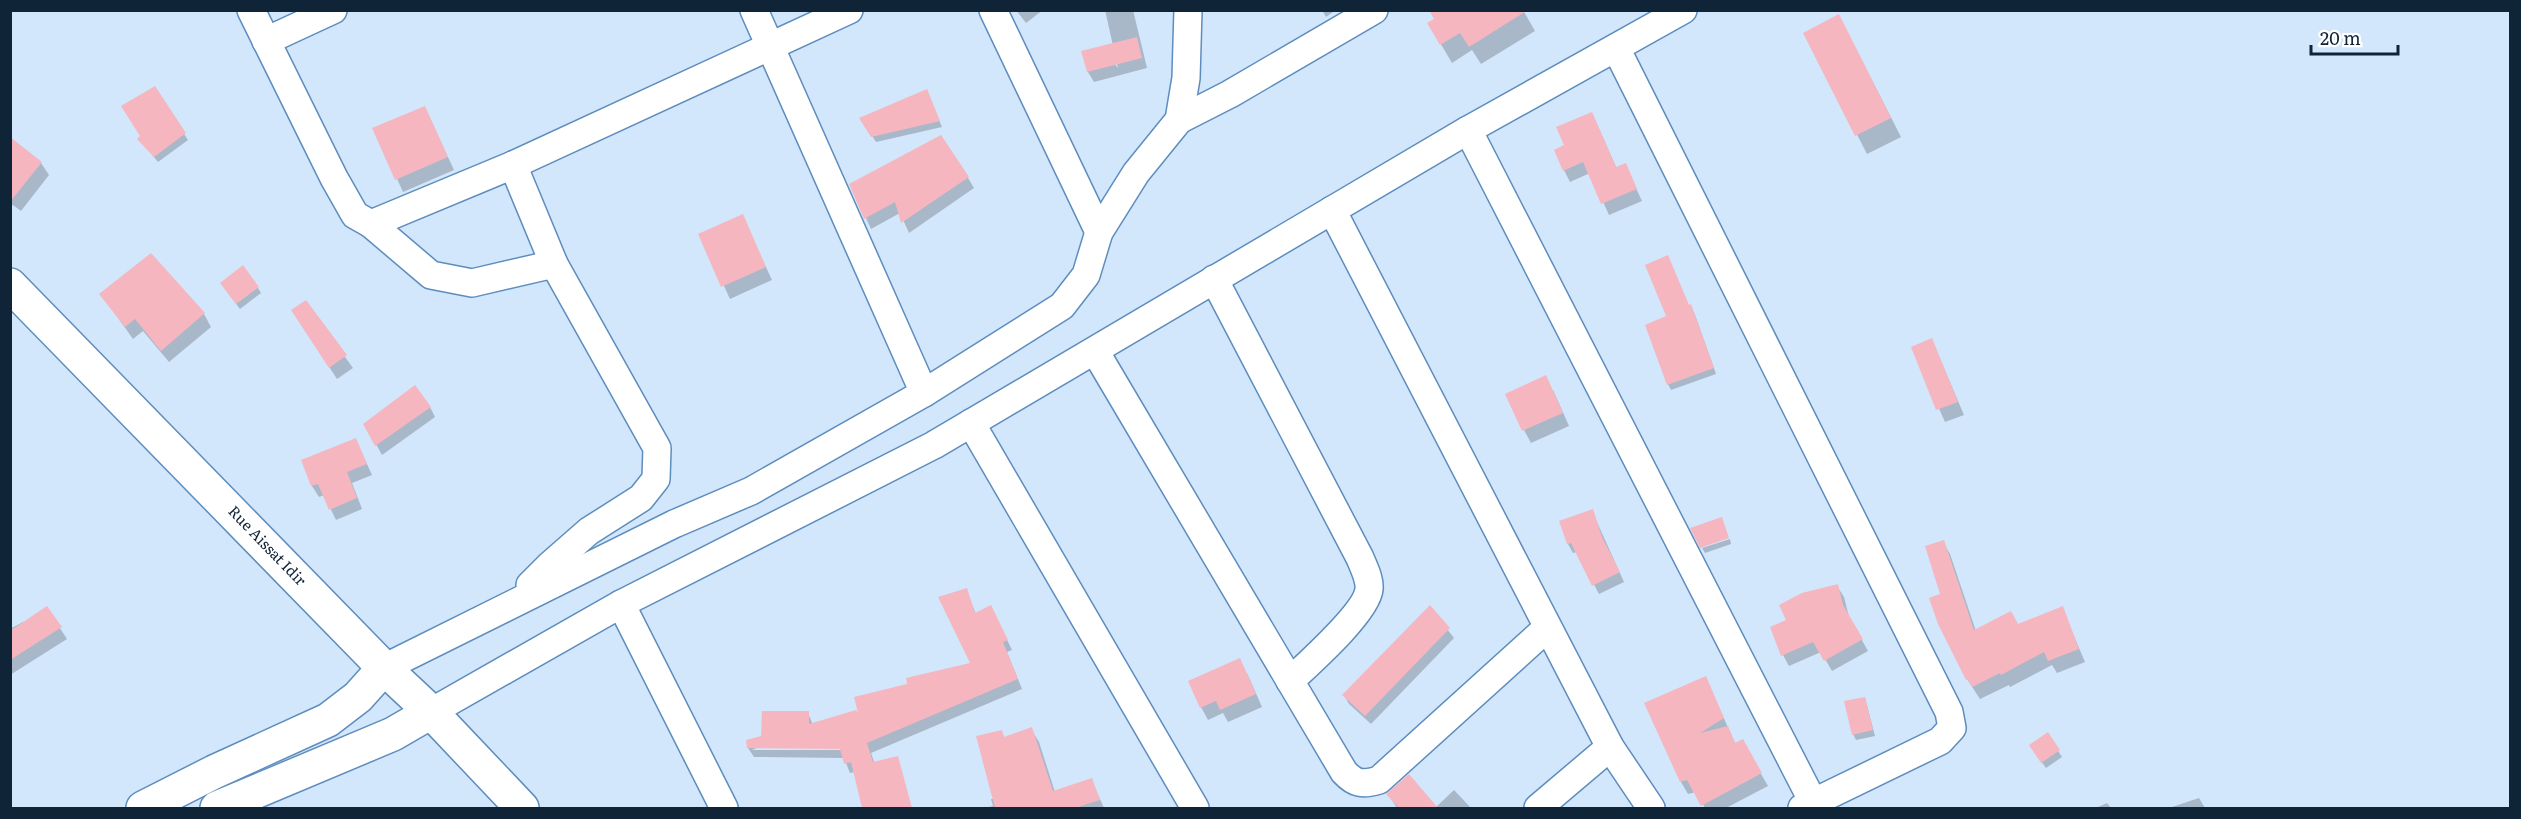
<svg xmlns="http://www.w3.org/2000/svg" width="2521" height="819" font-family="Literata,serif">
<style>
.shadow{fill:#0003;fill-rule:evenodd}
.building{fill:#f6b6bf}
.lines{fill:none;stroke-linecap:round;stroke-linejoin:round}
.minor-casing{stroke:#5d8dbd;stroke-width:30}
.tertiary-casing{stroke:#5d8dbd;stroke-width:36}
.minor{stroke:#fff;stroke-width:27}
.tertiary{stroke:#fff;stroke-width:33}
.labels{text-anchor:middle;stroke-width:5;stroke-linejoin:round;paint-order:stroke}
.street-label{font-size:15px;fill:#102437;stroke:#fff}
</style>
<rect width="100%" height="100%" fill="#d2e6fc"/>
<g class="shadow">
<path d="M 1016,10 L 1043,10 L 1026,23 Z"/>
<path d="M 1105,10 L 1133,10 L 1147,68 L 1094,82 L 1088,72 L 1083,52 L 1101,47 L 1118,68 Z"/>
<path d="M 1322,10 L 1336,10 L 1326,17 Z"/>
<path d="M 1523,10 L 1535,31 L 1481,64 L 1472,50 L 1452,63 L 1429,24 Z"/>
<path d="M 1805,33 L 1849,35 L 1901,137 L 1867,154 Z"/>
<path d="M 929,97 L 942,127 L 876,142 L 861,119 Z"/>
<path d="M 425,108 L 454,170 L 403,192 L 374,128 Z"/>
<path d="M 1592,113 L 1617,169 L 1625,165 L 1642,201 L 1609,215 L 1590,173 L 1570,182 L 1564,170 L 1566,146 Z"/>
<path d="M 184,134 L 188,140 L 158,162 L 139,139 Z"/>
<path d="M 10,139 L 41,163 L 49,175 L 21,211 L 13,205 L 10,207 Z"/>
<path d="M 968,178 L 974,188 L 909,233 L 900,213 L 871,229 L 851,185 Z"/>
<path d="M 742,216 L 772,280 L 730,299 L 700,234 Z"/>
<path d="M 258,288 L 261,293 L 240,309 L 225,289 Z"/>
<path d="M 101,294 L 204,314 L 211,327 L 169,362 L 143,331 L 133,339 Z"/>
<path d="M 305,302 L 353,368 L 337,379 L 301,323 Z"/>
<path d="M 1689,307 L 1694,312 L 1716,374 L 1671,390 L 1668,384 Z"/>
<path d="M 1932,340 L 1964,415 L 1945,422 L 1912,348 Z"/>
<path d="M 1553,390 L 1569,426 L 1531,443 L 1524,430 Z"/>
<path d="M 430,407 L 435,417 L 382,455 L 365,424 Z"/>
<path d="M 356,440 L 372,475 L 352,483 L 362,509 L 336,520 L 324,495 L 319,497 L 312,486 L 303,461 Z"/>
<path d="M 1592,511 L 1624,582 L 1599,594 L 1577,552 L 1573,553 L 1568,544 Z"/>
<path d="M 1730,539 L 1731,544 L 1705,553 L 1702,548 Z"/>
<path d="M 1943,542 L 1950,554 L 1976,631 L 2018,626 L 2062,608 L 2085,662 L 2057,673 L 2052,665 L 2010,687 L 2009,685 L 1980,699 L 1967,679 L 1939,624 Z"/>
<path d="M 1837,586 L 1844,597 L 1849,617 L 1868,651 L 1832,671 L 1821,652 L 1789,666 L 1783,655 L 1788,621 Z"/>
<path d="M 966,590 L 976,614 L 996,617 L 1012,650 L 1007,652 L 1022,689 L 871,753 L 876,767 L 850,773 L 844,758 L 754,757 L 748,748 L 808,713 L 813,725 L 860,714 L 909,686 L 973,664 ZM 759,747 L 847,747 L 847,750 L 752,750 Z"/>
<path d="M 1430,607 L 1454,638 L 1371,724 L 1349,704 L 1344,695 Z"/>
<path d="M 47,608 L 67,639 L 10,675 L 10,629 L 23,622 L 24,624 Z"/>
<path d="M 1247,673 L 1262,707 L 1228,722 L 1223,713 L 1208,720 L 1201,707 Z"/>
<path d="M 1705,677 L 1736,745 L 1742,741 L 1768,786 L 1726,808 L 1705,808 L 1696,792 L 1688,794 L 1681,782 Z"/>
<path d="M 1865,698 L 1875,736 L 1856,740 L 1853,734 Z"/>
<path d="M 1031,729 L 1039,742 L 1055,792 L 1091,779 L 1104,808 L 984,808 L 993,806 L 991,799 L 994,799 L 1001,732 L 1005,738 Z"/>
<path d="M 2047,734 L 2062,757 L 2046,768 L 2034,751 Z"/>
<path d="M 1454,790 L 1471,808 L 1397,808 L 1388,794 L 1435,808 Z"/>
<path d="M 2199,798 L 2205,808 L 2173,808 L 2172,807 Z"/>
<path d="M 2107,803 L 2111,808 L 2096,808 Z"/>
</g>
<g class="building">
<path d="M 1429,10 L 1528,10 L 1469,47 L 1460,33 L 1440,45 L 1427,23 L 1434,19 Z"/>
<path d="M 1839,14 L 1891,118 L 1855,136 L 1803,33 Z"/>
<path d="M 1137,37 L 1142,58 L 1087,72 L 1081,51 Z"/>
<path d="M 155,86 L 186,133 L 154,157 L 137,139 L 140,136 L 121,106 Z"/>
<path d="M 927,89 L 940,121 L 871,137 L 859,118 Z"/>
<path d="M 425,106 L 448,157 L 395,180 L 372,128 Z"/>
<path d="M 1592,112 L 1616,167 L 1626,163 L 1637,189 L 1601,204 L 1583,162 L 1563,171 L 1554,150 L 1564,145 L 1556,127 Z"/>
<path d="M 941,135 L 969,177 L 901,223 L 895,202 L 864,219 L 849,184 Z"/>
<path d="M 10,137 L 42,162 L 10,202 Z"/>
<path d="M 743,214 L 766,267 L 721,287 L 698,234 Z"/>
<path d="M 151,253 L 205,313 L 161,351 L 135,319 L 125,327 L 99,294 Z"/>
<path d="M 1668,255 L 1689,305 L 1691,304 L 1714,368 L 1667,385 L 1645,325 L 1666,316 L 1645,265 Z"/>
<path d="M 243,265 L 259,287 L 236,304 L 220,283 Z"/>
<path d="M 306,300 L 347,355 L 329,368 L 291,310 Z"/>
<path d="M 1932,338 L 1958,402 L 1936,410 L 1911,347 Z"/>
<path d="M 1546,375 L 1563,413 L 1522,431 L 1505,394 Z"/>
<path d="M 415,385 L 431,407 L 375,446 L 363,424 Z"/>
<path d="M 356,438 L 367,464 L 347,472 L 357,498 L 329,510 L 318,484 L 311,486 L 301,460 Z"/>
<path d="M 1593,509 L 1602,537 L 1620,572 L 1592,586 L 1571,543 L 1567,544 L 1559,521 Z"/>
<path d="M 1722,517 L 1729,538 L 1700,548 L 1690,528 Z"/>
<path d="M 1944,540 L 1974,630 L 2011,611 L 2018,624 L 2063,606 L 2079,649 L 2048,661 L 2044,652 L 2001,675 L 2000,673 L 1972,687 L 1967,679 L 1966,680 L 1938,624 L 1929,598 L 1940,594 L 1925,546 Z"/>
<path d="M 1838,584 L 1843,605 L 1863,639 L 1824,661 L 1813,642 L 1781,656 L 1770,627 L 1786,620 L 1779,605 L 1802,593 Z"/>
<path d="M 967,588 L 975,613 L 991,605 L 1008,640 L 1003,642 L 1018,679 L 867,743 L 873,762 L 898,756 L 912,808 L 862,808 L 851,762 L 844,764 L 840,749 L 747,748 L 746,740 L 761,736 L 762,711 L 809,711 L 809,724 L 856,710 L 858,713 L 854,697 L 907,684 L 906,678 L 970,663 L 938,597 Z"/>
<path d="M 1430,605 L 1450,628 L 1365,716 L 1342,695 Z"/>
<path d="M 47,606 L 62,627 L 10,660 L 10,631 Z"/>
<path d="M 1240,658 L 1256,694 L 1220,710 L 1216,701 L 1200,708 L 1188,681 Z"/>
<path d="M 1706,676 L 1724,718 L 1700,733 L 1728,726 L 1735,743 L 1743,739 L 1762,773 L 1701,806 L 1687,780 L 1680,782 L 1644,703 Z"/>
<path d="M 1865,697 L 1873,730 L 1852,735 L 1844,701 Z"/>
<path d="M 1032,727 L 1053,791 L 1092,778 L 1100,800 L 1075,808 L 995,808 L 976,736 L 1002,730 L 1004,737 Z"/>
<path d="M 2048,732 L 2060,750 L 2041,763 L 2029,745 Z"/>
<path d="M 1409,774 L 1438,808 L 1399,808 L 1386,794 Z"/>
</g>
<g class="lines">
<defs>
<g id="minor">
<path d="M 251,10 L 334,178 L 355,215 L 371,224 L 431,275 L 472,283 L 554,264"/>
<path d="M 754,10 L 924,393"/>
<path d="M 993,10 L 1099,232"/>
<path d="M 266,41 L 333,10"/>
<path d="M 1616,48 L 1949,712 L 1952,728 L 1940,741 L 1802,808"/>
<path d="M 1179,120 L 1230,94 L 1374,10"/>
<path d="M 1468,130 L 1813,802"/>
<path d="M 513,165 L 554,264 L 657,448 L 656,479 L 641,498 L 589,531 L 549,566 L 530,585"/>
<path d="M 1332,210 L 1610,747 L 1651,808"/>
<path d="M 371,224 L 513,165 L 849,10"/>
<path d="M 1214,279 L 1360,558 C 1364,568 1370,579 1369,589 C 1367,612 1308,664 1290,681"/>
<path d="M 1095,351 L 1344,772 C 1355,784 1363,785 1379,780 L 1547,628"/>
<path d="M 971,423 L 1195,808"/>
<path d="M 621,604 L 724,808"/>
<path d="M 384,668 L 674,524 L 751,491 L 924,393 L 1062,306 L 1086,275 L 1099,232 L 1136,173 L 1179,120 L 1186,78 L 1188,10"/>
<path d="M 431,712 L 621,604 L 934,445 L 1468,130 L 1683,10"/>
<path d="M 1538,808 L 1610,747"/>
</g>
<g id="tertiary">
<path d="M 10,285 L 384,668 L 431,712 L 522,808"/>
<path d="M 143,808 L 214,772 L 328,720 L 358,697 L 384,668"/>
<path d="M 217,808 L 393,734 L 431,712"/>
</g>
</defs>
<use href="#minor" class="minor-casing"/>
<use href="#tertiary" class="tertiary-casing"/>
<use href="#minor" class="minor"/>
<use href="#tertiary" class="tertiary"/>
</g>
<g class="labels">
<g class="street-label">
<text transform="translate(267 546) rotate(46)" y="5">Rue Aissat Idir</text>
</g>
</g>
<rect width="2521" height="819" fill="none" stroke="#102437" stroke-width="24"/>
<path d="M2311 45v9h87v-9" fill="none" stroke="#102437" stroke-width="3"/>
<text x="2320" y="45" font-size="18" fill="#102437" stroke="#ffffff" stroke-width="4.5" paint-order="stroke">20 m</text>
</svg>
